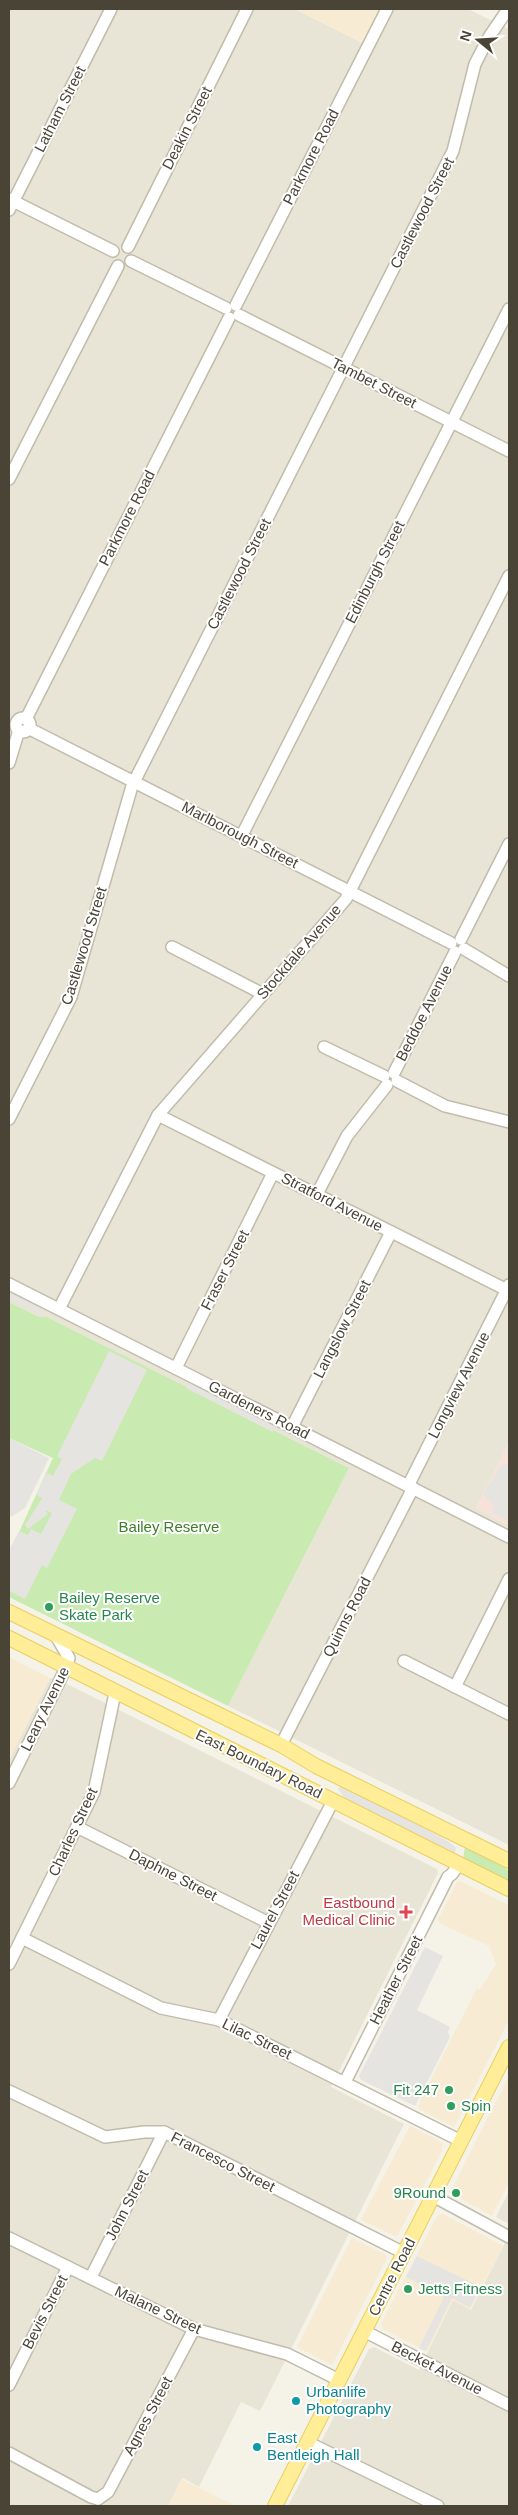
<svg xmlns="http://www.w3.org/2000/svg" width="518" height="2515" font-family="Helvetica,sans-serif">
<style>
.residential{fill:#e9e5d6}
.commercial{fill:#f7ecd3}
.medical{fill:#f6e2db}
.green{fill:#c9eab0}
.parking{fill:#e6e4e0}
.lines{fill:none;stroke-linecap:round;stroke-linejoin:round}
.minor-casing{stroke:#c1bcaa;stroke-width:14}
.major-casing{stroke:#e9d062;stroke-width:16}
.minor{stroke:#fff;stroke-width:11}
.major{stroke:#ffed97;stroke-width:14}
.leisure-dot{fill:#2e9e5b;stroke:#fff;stroke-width:2}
.health-dot{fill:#e0444e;stroke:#fff;stroke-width:2}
.culture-dot{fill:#0f9aa8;stroke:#fff;stroke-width:2}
.labels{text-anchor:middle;stroke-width:4;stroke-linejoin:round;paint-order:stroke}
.street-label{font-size:15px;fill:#494436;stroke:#fff}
.park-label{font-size:15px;fill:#3d7e26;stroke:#fff}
.leisure-label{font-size:15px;fill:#27864d;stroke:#fff;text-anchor:start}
.health-label{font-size:15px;fill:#be3a42;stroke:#fff;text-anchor:end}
.culture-label{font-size:15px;fill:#0d838f;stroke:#fff;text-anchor:start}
</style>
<rect width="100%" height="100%" fill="#f5f2e8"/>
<g class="residential">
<path d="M 9,9 L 295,9 L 364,44 L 382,9 L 468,9 L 509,29 L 509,1443 L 476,1508 L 509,1525 L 509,1845 L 228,1706 L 349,1468 L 47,1317 L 39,1317 L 9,1302 Z"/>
<path d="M 50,1678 L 65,1683 L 437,1869 L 438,1873 L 331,2087 L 404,2124 L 260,2411 L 241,2402 L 199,2487 L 183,2478 L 168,2506 L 9,2506 L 9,1760 Z"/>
<path d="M 509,2191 L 509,2224 L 496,2217 Z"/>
<path d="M 509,2235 L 509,2506 L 288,2506 L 369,2349 L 374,2347 L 419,2370 L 453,2300 L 471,2310 Z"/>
</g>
<g class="commercial">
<path d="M 295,9 L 382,9 L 364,44 Z"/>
<path d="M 9,1657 L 50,1678 L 9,1760 Z"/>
<path d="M 460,1881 L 509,1905 L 509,2020 L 454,2127 L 419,2109 L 418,2105 L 477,1988 L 480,1990 L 496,1964 L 489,1946 L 439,1923 L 438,1920 L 457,1882 Z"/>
<path d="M 509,2076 L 509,2182 L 492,2216 L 452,2194 L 451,2191 Z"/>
<path d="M 410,2126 L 443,2143 L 442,2151 L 398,2235 L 395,2236 L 361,2220 Z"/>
<path d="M 443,2214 L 503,2246 L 470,2310 L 453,2300 L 427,2352 L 383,2329 L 381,2324 L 437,2216 Z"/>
<path d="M 352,2238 L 386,2255 L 387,2258 L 332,2365 L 297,2347 Z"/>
<path d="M 181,2479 L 236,2506 L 168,2506 Z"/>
</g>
<path class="medical" d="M 509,1443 L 509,1525 L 476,1508 Z"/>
<g class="green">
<path d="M 9,1302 L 39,1317 L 47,1317 L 349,1468 L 228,1706 L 9,1597 L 9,1554 L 53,1458 L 9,1438 Z"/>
<path d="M 465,1847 L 483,1854 L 509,1871 L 509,1884 L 463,1859 Z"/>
</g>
<g class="parking">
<path d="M 9,1290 L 43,1307 L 40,1314 L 9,1298 Z"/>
<path d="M 109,1351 L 147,1370 L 102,1461 L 95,1458 L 71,1474 L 59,1500 L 77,1509 L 47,1568 L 42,1565 L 25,1599 L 9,1591 L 9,1550 L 19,1531 L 28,1535 L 31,1529 L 41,1534 L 52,1513 L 45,1510 L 48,1514 L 28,1529 L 25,1525 L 42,1498 L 36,1495 L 47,1473 L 53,1476 L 62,1459 L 57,1456 Z"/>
<path d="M 189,1382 L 276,1425 L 273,1432 L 186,1388 Z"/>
<path d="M 292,1433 L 337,1456 L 336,1458 L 290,1436 Z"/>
<path d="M 9,1438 L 49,1458 L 25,1508 L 11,1517 L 9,1514 Z"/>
<path d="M 503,1463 L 509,1468 L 509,1521 L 491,1512 L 494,1506 L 483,1494 Z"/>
<path d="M 342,1785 L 441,1837 L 453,1845 L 456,1848 L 455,1853 L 453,1855 L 349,1804 L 338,1789 Z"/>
<path d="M 425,1947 L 443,1956 L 417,2010 L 450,2027 L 448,2032 L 450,2037 L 415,2106 L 361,2080 L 359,2076 Z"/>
<path d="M 417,2256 L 481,2287 L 470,2308 L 452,2298 L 426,2351 L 419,2348 L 444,2297 L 406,2277 Z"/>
</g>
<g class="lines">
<defs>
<g id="minor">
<path d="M 9,199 L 113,251"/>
<path d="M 9,210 L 111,9"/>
<path d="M 128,247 L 247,9"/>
<path d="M 131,261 L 226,308"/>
<path d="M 236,305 L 387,9"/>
<path d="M 239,315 L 509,451"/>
<path d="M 9,479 L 118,266"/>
<circle cx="23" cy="725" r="7"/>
<path d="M 26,719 L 229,318"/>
<path d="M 28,728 L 451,943"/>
<path d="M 9,763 L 19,730"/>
<path d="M 242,835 L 509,309"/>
<path d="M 461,939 L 509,844"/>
<path d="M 172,947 L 263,994"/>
<path d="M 464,949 L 509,976"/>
<path d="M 324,1047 L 384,1076"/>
<path d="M 394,1073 L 455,952"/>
<path d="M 397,1081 L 445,1106 L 509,1122"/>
<path d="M 158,1115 L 507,1290"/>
<path d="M 9,1119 L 71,997 L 132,786 L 453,151 L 475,64 L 489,37 L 506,12"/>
<path d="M 317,1194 L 347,1136 L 387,1085"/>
<path d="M 9,1284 L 509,1537"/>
<path d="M 59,1309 L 158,1115 L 346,899 L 509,576"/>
<path d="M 176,1368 L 273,1173"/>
<path d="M 292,1427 L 391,1232"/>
<path d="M 408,1486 L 509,1285"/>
<path d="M 404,1661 L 509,1714"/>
<path d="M 455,1687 L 509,1579"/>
<path d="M 281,1745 L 413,1488"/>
<path d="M 9,1783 L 66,1668 L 69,1658 L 56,1636"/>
<path d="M 77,1827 L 269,1923"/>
<path d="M 22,1938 L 161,2008 L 219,2020 L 461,2141"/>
<path d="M 9,1964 L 94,1792 L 115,1693"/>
<path d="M 219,2020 L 333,1801"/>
<path d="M 345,2082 L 448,1877 L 452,1874 L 459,1864"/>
<path d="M 9,2091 L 105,2137 L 144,2132 L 164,2132 L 404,2253"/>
<path d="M 433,2196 L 509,2237"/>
<path d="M 9,2238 L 194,2329 L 287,2354 L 339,2380"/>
<path d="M 91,2277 L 164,2132"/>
<path d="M 364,2331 L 509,2405"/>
<path d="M 9,2385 L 68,2267"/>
<path d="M 307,2442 L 438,2506"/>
<path d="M 9,2453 L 91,2497 L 98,2499"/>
<path d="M 98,2499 L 108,2492 L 194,2329"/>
</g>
<g id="major">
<path d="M 9,1612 L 281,1745 L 316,1766 L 509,1861"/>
<path d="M 9,1638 L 509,1889"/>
<path d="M 275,2506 L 509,2047"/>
</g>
</defs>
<use href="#minor" class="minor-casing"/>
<use href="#major" class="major-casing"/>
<use href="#minor" class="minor"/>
<use href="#major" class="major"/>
</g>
<g class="leisure-dot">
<circle cx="49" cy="1607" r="5"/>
<circle cx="449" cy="2090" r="5"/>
<circle cx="451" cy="2106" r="5"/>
<circle cx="456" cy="2193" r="5"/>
<circle cx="408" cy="2289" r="5"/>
</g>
<path class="health-dot" d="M403.5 1904.5h5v5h5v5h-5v5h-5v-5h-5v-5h5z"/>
<g class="culture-dot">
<circle cx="296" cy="2401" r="5"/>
<circle cx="257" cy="2447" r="5"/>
</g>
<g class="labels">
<g class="street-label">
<text transform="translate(60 109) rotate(-63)" y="5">Latham Street</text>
<text transform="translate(187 128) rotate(-63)" y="5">Deakin Street</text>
<text transform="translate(311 157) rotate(-63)" y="5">Parkmore Road</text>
<text transform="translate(422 213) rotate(-63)" y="5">Castlewood Street</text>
<text transform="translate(374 383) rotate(27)" y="5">Tambet Street</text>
<text transform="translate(127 518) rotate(-63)" y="5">Parkmore Road</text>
<text transform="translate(375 572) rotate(-63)" y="5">Edinburgh Street</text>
<text transform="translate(239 574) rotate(-63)" y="5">Castlewood Street</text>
<text transform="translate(240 835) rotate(27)" y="5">Marlborough Street</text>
<text transform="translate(84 946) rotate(-73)" y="5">Castlewood Street</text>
<text transform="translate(299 952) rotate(-49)" y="5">Stockdale Avenue</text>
<text transform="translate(424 1013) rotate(-63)" y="5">Beddoe Avenue</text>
<text transform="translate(332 1202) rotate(27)" y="5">Stratford Avenue</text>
<text transform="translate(225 1270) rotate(-63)" y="5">Fraser Street</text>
<text transform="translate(342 1329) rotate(-63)" y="5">Langslow Street</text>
<text transform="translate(459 1385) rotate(-63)" y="5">Longview Avenue</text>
<text transform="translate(259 1410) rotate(27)" y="5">Gardeners Road</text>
<text transform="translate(347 1617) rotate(-63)" y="5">Quinns Road</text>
<text transform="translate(45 1709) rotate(-64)" y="5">Leary Avenue</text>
<text transform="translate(259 1764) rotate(26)" y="5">East Boundary Road</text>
<text transform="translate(73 1832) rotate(-65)" y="5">Charles Street</text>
<text transform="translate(173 1875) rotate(27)" y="5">Daphne Street</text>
<text transform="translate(275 1910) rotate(-62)" y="5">Laurel Street</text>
<text transform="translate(396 1980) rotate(-63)" y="5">Heather Street</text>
<text transform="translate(257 2039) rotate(26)" y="5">Lilac Street</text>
<text transform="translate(223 2162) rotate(27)" y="5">Francesco Street</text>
<text transform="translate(127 2205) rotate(-63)" y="5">John Street</text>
<text transform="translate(392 2277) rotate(-63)" y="5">Centre Road</text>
<text transform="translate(158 2310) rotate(25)" y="5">Malane Street</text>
<text transform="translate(45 2312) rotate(-63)" y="5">Bevis Street</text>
<text transform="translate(437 2368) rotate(27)" y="5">Becket Avenue</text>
<text transform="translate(148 2416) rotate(-62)" y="5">Agnes Street</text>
</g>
<g class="park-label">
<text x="169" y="1532">Bailey Reserve</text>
</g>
<g class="leisure-label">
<text x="59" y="1603">Bailey Reserve<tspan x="59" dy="17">Skate Park</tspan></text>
<text x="439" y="2095" text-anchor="end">Fit 247</text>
<text x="461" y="2111">Spin</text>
<text x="446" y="2198" text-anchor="end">9Round</text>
<text x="418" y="2294">Jetts Fitness</text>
</g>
<g class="health-label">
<text x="395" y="1908">Eastbound<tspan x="395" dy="17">Medical Clinic</tspan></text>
</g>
<g class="culture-label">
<text x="306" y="2397">Urbanlife<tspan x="306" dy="17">Photography</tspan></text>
<text x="267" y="2443">East<tspan x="267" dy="17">Bentleigh Hall</tspan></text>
</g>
</g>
<rect width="518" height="2515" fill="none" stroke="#494436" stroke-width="20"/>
<g transform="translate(478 40) rotate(288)" stroke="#ffffff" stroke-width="4" paint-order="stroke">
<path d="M0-4L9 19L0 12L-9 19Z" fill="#494436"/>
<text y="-8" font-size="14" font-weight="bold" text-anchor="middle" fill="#494436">N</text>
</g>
</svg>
